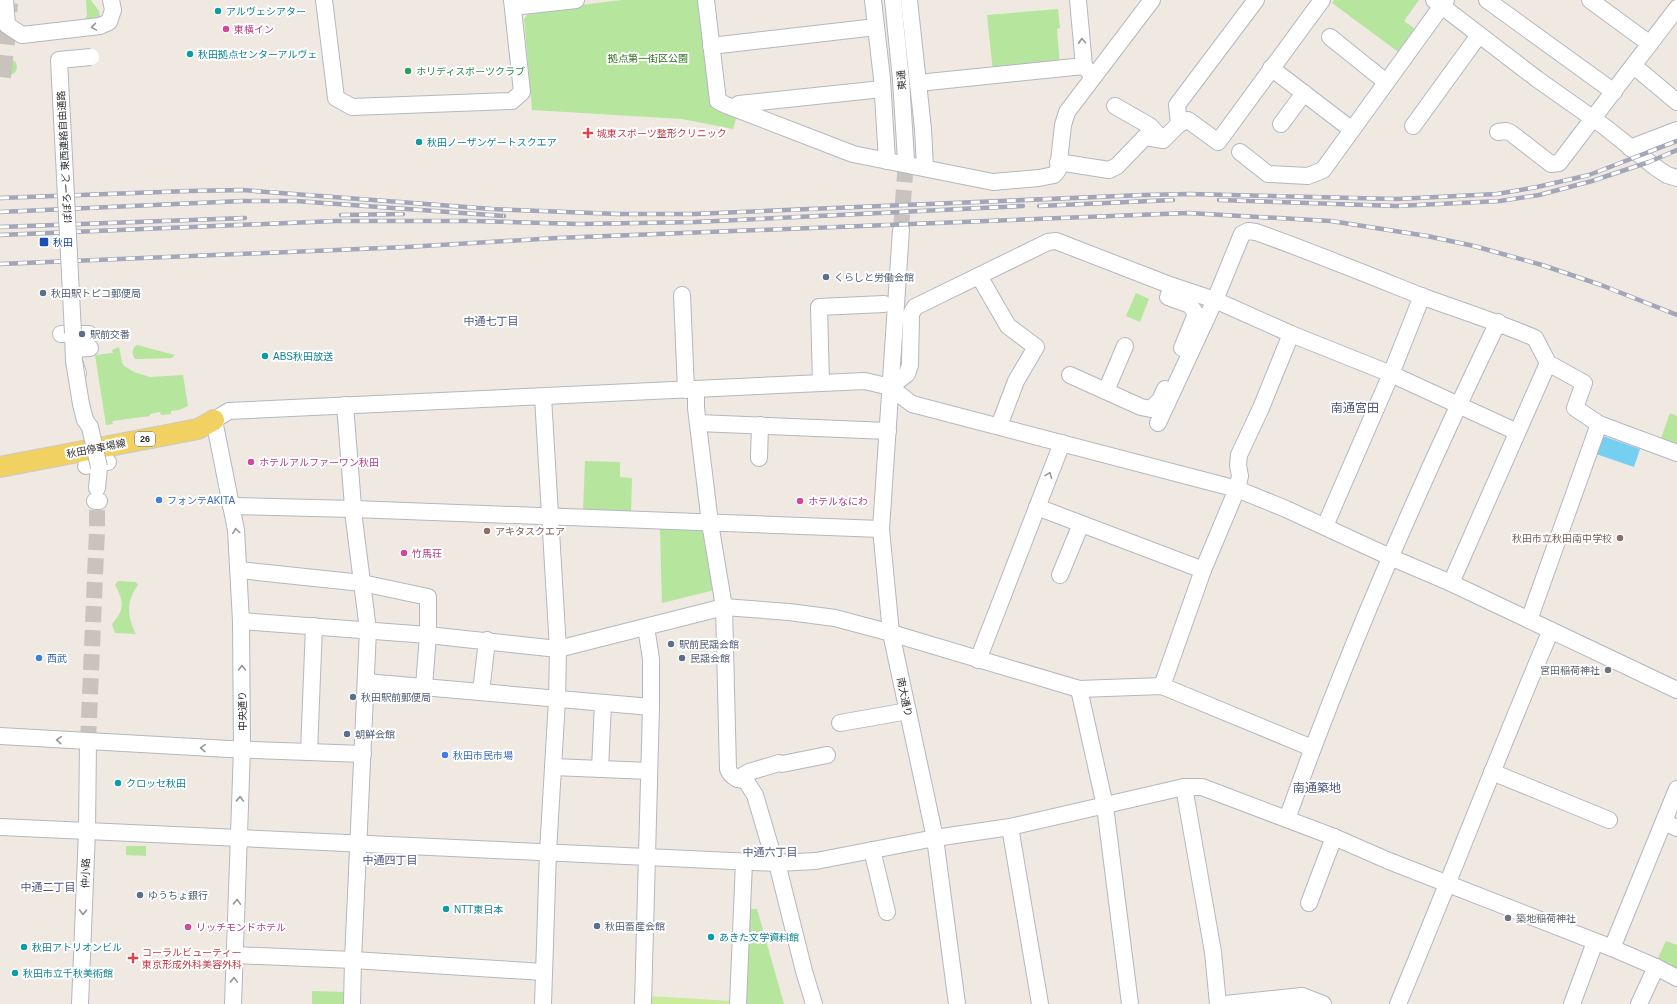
<svg xmlns="http://www.w3.org/2000/svg" width="1677" height="1004" font-family="Helvetica,'Noto Sans JP',sans-serif">
<style>
.green{fill:#b6e59e}
.pitch{fill:#c9ec9a}
.water{fill:#75cff0}
.lines{fill:none;stroke-linecap:round;stroke-linejoin:round}
.minor-tunnel{stroke:#c8c4bd;stroke-width:16;stroke-dasharray:16 8;stroke-linecap:butt}
.highway-tunnel{stroke:#c8c4bd;stroke-width:22;stroke-dasharray:22 11;stroke-linecap:butt}
.minor-casing{stroke:#b4b7c1;stroke-width:18}
.major-casing{stroke:#c9c9c9;stroke-width:22}
.minor{stroke:#fff;stroke-width:16}
.major{stroke:#f2d163;stroke-width:20}
.rail-casing{stroke:#a3a6b8;stroke-width:4.5}
.rail{stroke:#fff;stroke-width:3;stroke-dasharray:9;stroke-linecap:butt}
.minor-bridge-casing{stroke:#b4b7c1;stroke-width:18;stroke-linecap:butt}
.minor-bridge{stroke:#fff;stroke-width:16}
.oneway{stroke:#969696}
.culture-dot{fill:#0f9aa8;stroke:#fff;stroke-width:1.5}
.hotel-dot{fill:#d1479c;stroke:#fff;stroke-width:1.5}
.leisure-dot{fill:#2e9e5b;stroke:#fff;stroke-width:1.5}
.health-dot{fill:#e0444e;stroke:#fff;stroke-width:1.5}
.transit-dot{fill:#1a4fb4;stroke:#fff;stroke-width:1.5}
.service-dot{fill:#5c6f8a;stroke:#fff;stroke-width:1.5}
.shop-dot{fill:#3f7fe0;stroke:#fff;stroke-width:1.5}
.education-dot{fill:#8d6e63;stroke:#fff;stroke-width:1.5}
.worship-dot{fill:#6b7280;stroke:#fff;stroke-width:1.5}
.labels{text-anchor:middle;stroke-width:4;stroke-linejoin:round;paint-order:stroke}
.shield{fill:#fff;stroke:#6d6d6d;stroke-width:1}
.shield-label{font-size:9px;font-weight:bold;fill:#2e2e2e}
.culture-label{font-size:10px;fill:#0d838f;stroke:#fff;text-anchor:start}
.hotel-label{font-size:10px;fill:#b23c85;stroke:#fff;text-anchor:start}
.park-label{font-size:10px;fill:#2c6e1b;stroke:#fff}
.leisure-label{font-size:10px;fill:#27864d;stroke:#fff;text-anchor:start}
.street-label{font-size:10px;fill:#2e2e2e;stroke:#fff}
.health-label{font-size:10px;fill:#be3a42;stroke:#fff;text-anchor:start}
.transit-label{font-size:10px;fill:#164399;stroke:#fff;text-anchor:start}
.service-label{font-size:10px;fill:#4e5e75;stroke:#fff;text-anchor:start}
.shop-label{font-size:10px;fill:#366cbe;stroke:#fff;text-anchor:start}
.education-label{font-size:10px;fill:#785e54;stroke:#fff;text-anchor:start}
.worship-label{font-size:10px;fill:#5b616d;stroke:#fff;text-anchor:end}
.neighbourhood-label{font-size:11px;fill:#4d5680;stroke:#fff}
.quarter-label{font-size:12px;fill:#4d5680;stroke:#fff}
</style>
<rect width="100%" height="100%" fill="#efe9e1"/>
<g class="green">
<path d="M 86,0 L 91,0 L 99,11 L 100,17 L 95,22 L 82,24 L 87,15 Z"/>
<path d="M 622,0 L 700,0 L 711,87 L 738,112 L 733,129 L 682,119 L 532,110 L 524,19 L 531,11 Z"/>
<path d="M 1334,0 L 1419,0 L 1404,21 L 1418,31 L 1401,54 L 1332,3 Z"/>
<path d="M 1058,9 L 1060,28 L 1057,29 L 1060,65 L 993,72 L 987,15 Z"/>
<circle cx="9" cy="67" r="8"/>
<path d="M 1136,293 L 1149,299 L 1140,322 L 1126,316 Z"/>
<path d="M 137,345 L 175,355 L 172,358 L 137,359 L 135,359 C 132,354 131,349 137,345 Z"/>
<path d="M 119,347 L 122,362 L 124,366 L 134,372 L 150,377 L 183,375 L 188,406 L 179,410 L 171,411 L 171,414 L 161,415 L 160,412 L 150,414 L 150,416 L 112,421 L 113,424 L 106,425 L 95,355 L 113,353 L 112,350 Z"/>
<path d="M 1670,413 L 1677,416 L 1677,447 L 1660,441 Z"/>
<path d="M 585,461 L 620,462 L 620,477 L 632,478 L 631,514 L 583,511 Z"/>
<path d="M 660,529 L 701,530 L 707,536 L 715,590 L 662,603 Z"/>
<path d="M 118,581 L 136,582 L 138,585 C 126,601 127,616 136,634 L 115,633 L 112,624 C 125,610 124,601 115,585 Z"/>
<path d="M 126,846 L 146,846 L 146,856 L 126,855 Z"/>
<path d="M 744,909 L 757,909 L 784,1004 L 740,1004 Z"/>
<path d="M 1666,941 L 1677,945 L 1677,974 L 1656,962 Z"/>
<path d="M 312,991 L 346,992 L 346,1004 L 312,1004 Z"/>
</g>
<path class="pitch" d="M 649,996 L 731,1001 L 730,1004 L 648,1004 Z"/>
<path class="water" d="M 1603,436 L 1640,449 L 1634,467 L 1596,454 Z"/>
<g class="lines">
<g class="minor-tunnel">
<path d="M 901,230 L 906,160"/>
<path d="M 88,742 L 97,530 L 97,501"/>
</g>
<path class="highway-tunnel" d="M 0,77 L 5,32 L 7,3"/>
<defs>
<g id="minor">
<path d="M 5,0 L 7,25 L 22,35 L 100,26 L 109,22 L 113,10 L 111,0"/>
<path d="M 324,0 L 336,98 L 352,107 L 512,101 L 522,92 L 512,0"/>
<path d="M 706,0 L 718,101 L 726,105 L 853,154 L 993,182 L 1039,178 L 1054,175 L 1058,170 L 1063,125 L 1067,112 L 1152,0"/>
<path d="M 873,0 L 882,79 L 887,161"/>
<path d="M 893,0 L 901,80 L 906,160"/>
<path d="M 909,0 L 923,129 L 925,168"/>
<path d="M 1078,0 L 1084,66 L 1091,74"/>
<path d="M 1434,0 L 1537,79 L 1605,127 L 1655,167 L 1667,175 L 1677,178"/>
<path d="M 1487,0 L 1614,92"/>
<path d="M 1590,0 L 1650,44"/>
<path d="M 513,7 L 576,0"/>
<path d="M 1330,37 L 1386,82"/>
<path d="M 711,46 L 876,27"/>
<path d="M 1634,66 L 1677,102"/>
<path d="M 1271,68 L 1352,130"/>
<path d="M 918,83 L 1084,66"/>
<path d="M 1115,106 L 1150,126 L 1163,140"/>
<path d="M 737,109 L 739,104 L 882,89"/>
<path d="M 1179,124 L 1177,105 L 1256,0"/>
<path d="M 1281,124 L 1304,93"/>
<path d="M 1413,126 L 1479,35"/>
<path d="M 1498,132 L 1506,131 L 1511,133 L 1551,164 L 1559,163 L 1677,8"/>
<path d="M 1630,148 L 1677,130"/>
<path d="M 1240,152 L 1268,174 L 1308,176 L 1323,170 L 1446,0"/>
<path d="M 1058,162 L 1109,170 L 1117,166 L 1145,137 L 1163,140 L 1179,124 L 1188,120 L 1218,142 L 1322,0"/>
<path d="M 901,230 L 881,529 L 891,633 L 935,838 L 957,1004"/>
<path d="M 979,276 L 1008,326 L 1036,347 L 1016,381 L 999,426"/>
<path d="M 1173,286 L 1168,297 L 1190,305 L 1196,314 L 1182,348"/>
<path d="M 682,295 L 686,390"/>
<path d="M 73,333 L 74,361 L 78,373"/>
<path d="M 61,334 L 89,334"/>
<path d="M 74,349 L 90,348"/>
<path d="M 1070,375 L 1141,407 L 1151,409 L 1160,400 L 1165,389"/>
<path d="M 821,383 L 819,307 L 884,304"/>
<path d="M 890,387 L 907,374 L 910,365 L 911,314 L 915,307 L 1048,242 L 1056,241 L 1167,284 L 1215,300 L 1291,334 L 1391,374 L 1517,432"/>
<path d="M 696,390 L 696,408 L 710,523 L 724,607 L 728,769 C 731,777 737,779 746,781 L 755,795 L 773,856 L 777,863 L 804,971 L 814,1004"/>
<path d="M 1106,391 L 1125,346"/>
<path d="M 543,397 L 558,649 L 557,700 L 548,852 L 543,1004"/>
<path d="M 345,405 L 354,519 L 368,630 L 353,960 L 352,1004"/>
<path d="M 698,423 L 888,431"/>
<path d="M 1158,423 L 1215,300 L 1242,234 L 1248,231 L 1256,232 C 1312,252 1366,274 1421,296 C 1459,310 1497,322 1535,338 L 1548,363 L 1584,383 L 1575,408 L 1599,424 L 1677,453"/>
<path d="M 759,458 L 760,425"/>
<path d="M 86,466 L 108,462"/>
<path d="M 97,488 L 99,467"/>
<path d="M 95,501 L 99,501"/>
<path d="M 231,506 L 354,509 L 881,529"/>
<path d="M 1037,507 L 1203,570"/>
<path d="M 1325,526 L 1391,374 L 1422,296"/>
<path d="M 239,570 L 362,583 L 428,597 L 428,635 L 424,687"/>
<path d="M 1060,575 L 1081,524"/>
<path d="M 1451,583 L 1548,363"/>
<path d="M 1529,620 L 1599,424"/>
<path d="M 241,621 L 428,635 L 558,649 L 724,607 L 789,612 L 835,618 L 891,633 L 1079,689 L 1162,686 L 1312,748"/>
<path d="M 978,660 L 1062,443"/>
<path d="M 366,682 L 651,707"/>
<path d="M 1162,686 L 1203,570 L 1237,489 L 1240,476 L 1238,465 L 1239,455 L 1261,408 L 1291,334"/>
<path d="M 1079,689 L 1105,806 L 1130,1004"/>
<path d="M 481,692 L 487,640"/>
<path d="M 840,723 L 908,711"/>
<path d="M 0,736 L 229,749 L 363,754"/>
<path d="M 309,752 L 314,626"/>
<path d="M 553,767 L 649,771"/>
<path d="M 600,769 L 603,703"/>
<path d="M 1492,772 L 1609,820"/>
<path d="M 737,779 L 749,772 L 779,763 L 782,764 L 827,755"/>
<path d="M 1184,787 L 1213,952 L 1218,1004"/>
<path d="M 1287,819 C 1347,650 1420,484 1498,322"/>
<path d="M 1664,822 L 1677,828"/>
<path d="M 0,827 L 777,863 L 816,861 L 935,838 L 1010,827 L 1184,787 L 1202,787 L 1334,837 L 1389,861 L 1612,948 L 1656,967 L 1677,978"/>
<path d="M 1010,827 L 1040,1004"/>
<path d="M 872,850 L 887,912"/>
<path d="M 1309,903 L 1334,837"/>
<path d="M 1612,948 L 1677,789"/>
<path d="M 235,955 L 353,960 L 544,972"/>
<path d="M 80,1004 L 87,831 L 88,742"/>
<path d="M 233,1004 L 242,749 L 241,621 L 236,530 L 214,420 L 229,411 L 865,381 L 890,387 L 912,404 L 1237,489 L 1286,509 L 1390,557 L 1451,583 L 1677,690"/>
<path d="M 643,1004 L 651,707 L 651,659 L 646,627"/>
<path d="M 738,1004 L 744,862"/>
<path d="M 1225,1004 L 1302,996 L 1323,1004"/>
<path d="M 1398,1004 C 1450,880 1498,754 1551,630"/>
<path d="M 1572,1004 L 1595,942"/>
<path d="M 1639,1004 L 1656,967"/>
</g>
<path id="major" d="M 0,467 L 198,429 L 214,420"/>
</defs>
<use href="#minor" class="minor-casing"/>
<use href="#major" class="major-casing"/>
<use href="#minor" class="minor"/>
<use href="#major" class="major"/>
<defs>
<g id="rail">
<path d="M 0,198 L 188,191 L 242,190 L 492,209 L 618,214 L 694,214 L 1143,195 L 1190,194 L 1397,199 L 1497,194 L 1537,187 L 1589,175 L 1677,141"/>
<path d="M 1219,200 L 1397,206 L 1500,201 L 1539,195 L 1592,181 L 1649,162 L 1677,150"/>
<path d="M 1039,206 L 1173,200"/>
<path d="M 0,212 L 242,201 L 296,201 L 504,216"/>
<path d="M 341,215 L 403,214"/>
<path d="M 0,227 L 245,218"/>
<path d="M 0,235 L 335,221 L 472,221 L 580,224 L 695,222 L 1023,206"/>
<path d="M 0,264 L 407,247 L 557,238 L 1188,213 L 1331,221 L 1427,236 L 1474,246 L 1542,265 L 1601,285 L 1677,315"/>
</g>
</defs>
<use href="#rail" class="rail-casing"/>
<use href="#rail" class="rail"/>
<defs>
<g id="minor-bridge">
<path d="M 73,333 L 59,60 L 91,57"/>
<path d="M 74,361 L 81,404 L 85,420 L 90,427 L 99,467"/>
</g>
</defs>
<use href="#minor-bridge" class="minor-bridge-casing"/>
<use href="#minor-bridge" class="minor-bridge"/>
</g>
<defs><path id="oneway-chevron" d="M-2-3.5L2.5 0L-2 3.5" fill="none" stroke-width="1.6" stroke-linecap="round" stroke-linejoin="round"/></defs>
<g class="oneway">
<use href="#oneway-chevron" transform="translate(94 27) rotate(171)"/>
<use href="#oneway-chevron" transform="translate(1082 41) rotate(-95)"/>
<use href="#oneway-chevron" transform="translate(1049 475) rotate(-69)"/>
<use href="#oneway-chevron" transform="translate(236 531) rotate(-98)"/>
<use href="#oneway-chevron" transform="translate(242 668) rotate(-90)"/>
<use href="#oneway-chevron" transform="translate(59 740) rotate(-176)"/>
<use href="#oneway-chevron" transform="translate(203 748) rotate(-177)"/>
<use href="#oneway-chevron" transform="translate(240 799) rotate(-88)"/>
<use href="#oneway-chevron" transform="translate(237 902) rotate(-88)"/>
<use href="#oneway-chevron" transform="translate(83 912) rotate(92)"/>
<use href="#oneway-chevron" transform="translate(234 980) rotate(-88)"/>
</g>
<g class="culture-dot">
<circle cx="218" cy="11" r="4"/>
<circle cx="190" cy="54" r="4"/>
<circle cx="419" cy="142" r="4"/>
<circle cx="265" cy="356" r="4"/>
<circle cx="118" cy="783" r="4"/>
<circle cx="446" cy="909" r="4"/>
<circle cx="711" cy="937" r="4"/>
<circle cx="24" cy="947" r="4"/>
<circle cx="15" cy="973" r="4"/>
</g>
<g class="hotel-dot">
<circle cx="226" cy="29" r="4"/>
<circle cx="251" cy="462" r="4"/>
<circle cx="800" cy="501" r="4"/>
<circle cx="404" cy="553" r="4"/>
<circle cx="188" cy="927" r="4"/>
</g>
<circle class="leisure-dot" cx="408" cy="71" r="4"/>
<g class="health-dot">
<path d="M586 127h4v4h4v4h-4v4h-4v-4h-4v-4h4z"/>
<path d="M131 952h4v4h4v4h-4v4h-4v-4h-4v-4h4z"/>
</g>
<rect class="transit-dot" x="39" y="237" width="10" height="10" rx="2"/>
<g class="service-dot">
<circle cx="826" cy="277" r="4"/>
<circle cx="43" cy="293" r="4"/>
<circle cx="82" cy="334" r="4"/>
<circle cx="671" cy="644" r="4"/>
<circle cx="682" cy="658" r="4"/>
<circle cx="353" cy="697" r="4"/>
<circle cx="347" cy="734" r="4"/>
<circle cx="140" cy="895" r="4"/>
<circle cx="597" cy="926" r="4"/>
</g>
<g class="shop-dot">
<circle cx="159" cy="500" r="4"/>
<circle cx="39" cy="658" r="4"/>
<circle cx="445" cy="755" r="4"/>
</g>
<g class="education-dot">
<circle cx="487" cy="531" r="4"/>
<circle cx="1620" cy="538" r="4"/>
</g>
<g class="worship-dot">
<circle cx="1608" cy="670" r="4"/>
<circle cx="1508" cy="918" r="4"/>
</g>
<g class="labels">
<rect class="shield" x="135" y="432" width="20" height="14" rx="3"/>
<g class="shield-label">
<text x="145" y="442">26</text>
</g>
<g class="culture-label">
<text x="226" y="15">アルヴェシアター</text>
<text x="198" y="58">秋田拠点センターアルヴェ</text>
<text x="427" y="146">秋田ノーザンゲートスクエア</text>
<text x="273" y="360">ABS秋田放送</text>
<text x="126" y="787">クロッセ秋田</text>
<text x="454" y="913">NTT東日本</text>
<text x="719" y="941">あきた文学資料館</text>
<text x="32" y="951">秋田アトリオンビル</text>
<text x="23" y="977">秋田市立千秋美術館</text>
</g>
<g class="hotel-label">
<text x="234" y="33">東横イン</text>
<text x="259" y="466">ホテルアルファーワン秋田</text>
<text x="808" y="505">ホテルなにわ</text>
<text x="412" y="557">竹馬荘</text>
<text x="196" y="931">リッチモンドホテル</text>
</g>
<g class="park-label">
<text x="648" y="62">拠点第一街区公園</text>
</g>
<g class="leisure-label">
<text x="416" y="75">ホリディスポーツクラブ</text>
</g>
<g class="street-label">
<text transform="translate(901 80) rotate(-94)" y="4">東通</text>
<text transform="translate(64 157) rotate(-93)" y="4">ぽぽろーど 東西連絡自由通路</text>
<text transform="translate(96 448) rotate(-11)" y="4">秋田停車場線</text>
<text transform="translate(905 697) rotate(78)" y="4">南大通り</text>
<text transform="translate(242 711) rotate(-90)" y="4">中央通り</text>
<text transform="translate(85 873) rotate(-88)" y="4">仲小路</text>
</g>
<g class="health-label">
<text x="597" y="137">城東スポーツ整形クリニック</text>
<text x="142" y="956">コーラルビューティー<tspan x="142" dy="12">東京形成外科美容外科</tspan></text>
</g>
<g class="transit-label">
<text x="53" y="246">秋田</text>
</g>
<g class="service-label">
<text x="834" y="281">くらしと労働会館</text>
<text x="51" y="297">秋田駅トピコ郵便局</text>
<text x="90" y="338">駅前交番</text>
<text x="679" y="648">駅前民謡会館</text>
<text x="690" y="662">民謡会館</text>
<text x="361" y="701">秋田駅前郵便局</text>
<text x="355" y="738">朝鮮会館</text>
<text x="148" y="899">ゆうちょ銀行</text>
<text x="605" y="930">秋田畜産会館</text>
</g>
<g class="shop-label">
<text x="167" y="504">フォンテAKITA</text>
<text x="47" y="662">西武</text>
<text x="453" y="759">秋田市民市場</text>
</g>
<g class="education-label">
<text x="495" y="535">アキタスクエア</text>
<text x="1612" y="542" text-anchor="end">秋田市立秋田南中学校</text>
</g>
<g class="worship-label">
<text x="1600" y="674">宮田稲荷神社</text>
<text x="1516" y="922" text-anchor="start">築地稲荷神社</text>
</g>
<g class="neighbourhood-label">
<text x="491" y="325">中通七丁目</text>
<text x="770" y="856">中通六丁目</text>
<text x="390" y="864">中通四丁目</text>
<text x="48" y="891">中通二丁目</text>
</g>
<g class="quarter-label">
<text x="1355" y="412">南通宮田</text>
<text x="1317" y="792">南通築地</text>
</g>
</g>
</svg>
